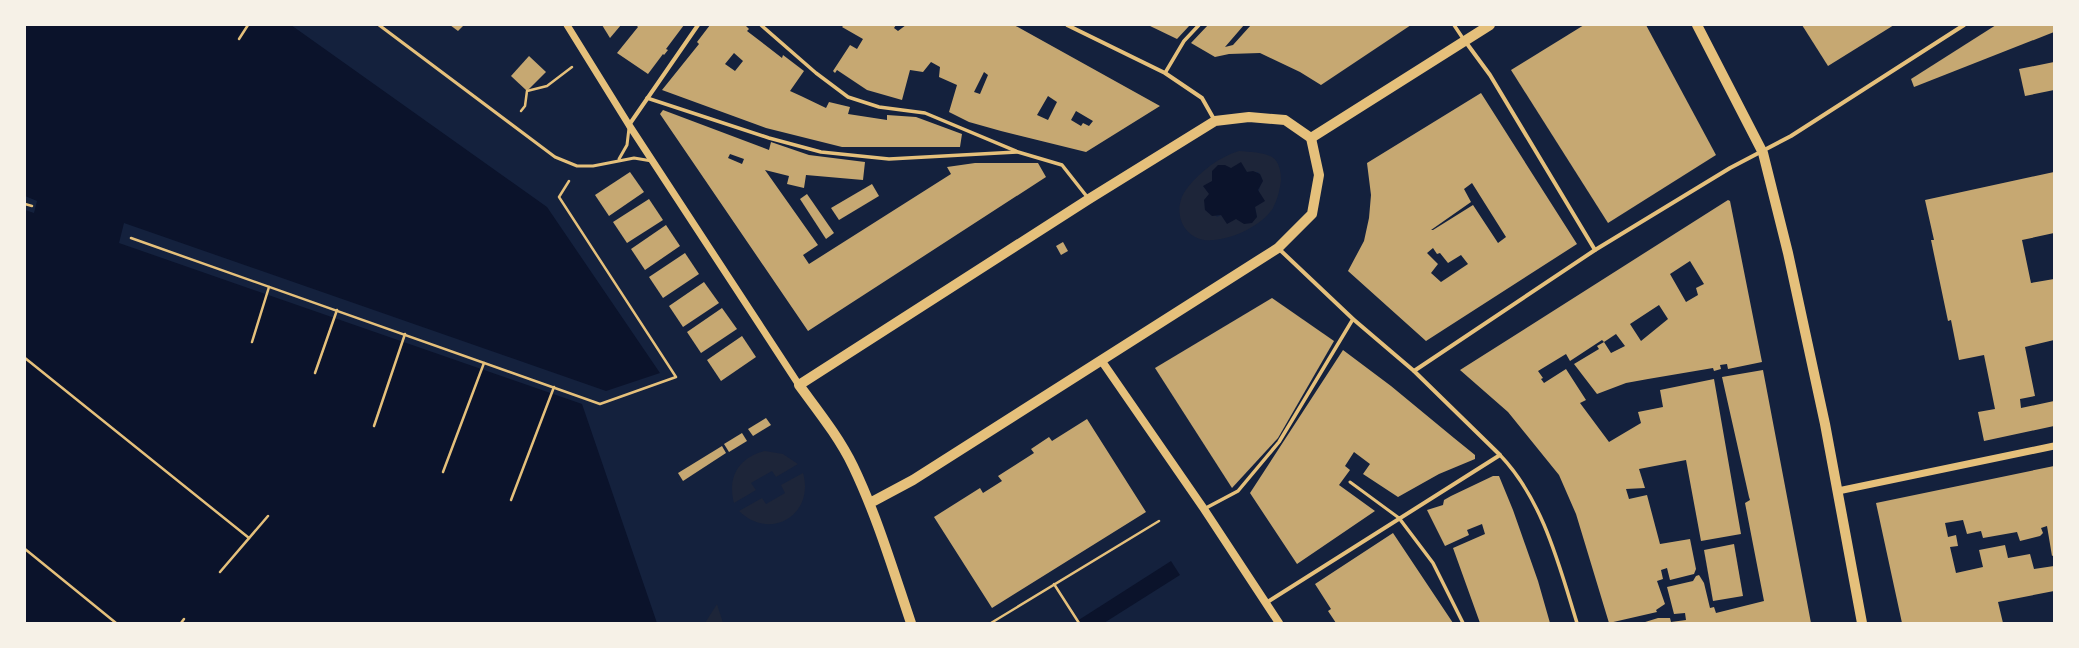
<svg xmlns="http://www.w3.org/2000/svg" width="2079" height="648" font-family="Bitter,serif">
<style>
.green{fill:#1d2539;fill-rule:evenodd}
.water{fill:#0b132b}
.building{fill:#c6a872;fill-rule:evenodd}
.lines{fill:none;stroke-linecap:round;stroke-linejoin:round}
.path{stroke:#e5c07b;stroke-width:2.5}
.service{stroke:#e5c07b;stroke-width:3}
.pedestrian{stroke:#e5c07b;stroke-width:3.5}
.minor{stroke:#e5c07b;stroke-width:4}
.tertiary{stroke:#e5c07b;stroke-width:7}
.secondary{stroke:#e5c07b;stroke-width:8}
.primary{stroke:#e5c07b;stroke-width:10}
</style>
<rect width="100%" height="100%" fill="#14213d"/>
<g class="green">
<path d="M 1239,151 C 1251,152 1262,152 1272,157 C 1279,161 1281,172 1281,179 C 1280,190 1278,198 1273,208 C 1262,227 1225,243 1204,240 C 1179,235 1172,206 1188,187 C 1201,171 1219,157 1239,151 ZM 1247,172 L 1258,172 L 1262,178 L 1255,207 L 1257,217 L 1236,219 L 1221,215 L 1217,217 L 1204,200 L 1209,195 L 1212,181 Z"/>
<path d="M 765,451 L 783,454 L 798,464 L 776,477 L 772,471 L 751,483 L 756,490 L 734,503 C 727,477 739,457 765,451 Z"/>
<path d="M 803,473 C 815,514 771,542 739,511 L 762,498 L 766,504 L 785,493 L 781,485 Z"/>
<path d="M 717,604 L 723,623 L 705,623 Z"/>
</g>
<g class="water">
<path d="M 25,25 L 291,25 L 547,207 L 660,373 L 606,391 L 124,223 L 119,243 L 582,404 L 657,623 L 25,623 L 25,210 L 34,213 L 37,201 L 25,196 Z"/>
<path d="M 1241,162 L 1247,172 L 1253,171 L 1260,174 L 1263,181 L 1258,190 L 1265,201 L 1255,207 L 1257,217 L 1252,223 L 1244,224 L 1236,219 L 1227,224 L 1221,215 L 1212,216 L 1205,210 L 1204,200 L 1209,194 L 1203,186 L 1212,181 L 1212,171 L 1218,165 L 1225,165 L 1231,168 Z"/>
<path d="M 1171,561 L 1180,575 L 1104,623 L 1074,623 Z"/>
</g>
<g class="building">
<path d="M 450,25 L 464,25 L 458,31 Z"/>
<path d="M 602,25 L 621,25 L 610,38 Z"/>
<path d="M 636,25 L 684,25 L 666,49 L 668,50 L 664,55 L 663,54 L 648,74 L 617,53 L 638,27 Z"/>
<path d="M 710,25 L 745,25 L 749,29 L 747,31 L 782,58 L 783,55 L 804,71 L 790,91 L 801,96 L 826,108 L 829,102 L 850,107 L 848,114 L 887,120 L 887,115 L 916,117 L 962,134 L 960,147 L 842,147 L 766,128 L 662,90 L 699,44 L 697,42 ZM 734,53 L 743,61 L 735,71 L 725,64 Z"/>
<path d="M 844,25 L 896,25 L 894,28 L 898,31 L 906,25 L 1014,25 L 1160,106 L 1086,152 L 1001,131 L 969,122 L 949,112 L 957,85 L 939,77 L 940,67 L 931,62 L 923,72 L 910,70 L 902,100 L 867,90 L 837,70 L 835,73 L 833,71 L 850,45 L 857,49 L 863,39 L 842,27 ZM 984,72 L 988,75 L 980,94 L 974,92 ZM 1048,96 L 1057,102 L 1048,120 L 1037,115 ZM 1076,111 L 1093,121 L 1089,126 L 1083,123 L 1081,126 L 1071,120 Z"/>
<path d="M 1148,25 L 1190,25 L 1177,39 Z"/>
<path d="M 1208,25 L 1244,25 L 1225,47 L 1233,45 L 1251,25 L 1411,25 L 1321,85 L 1300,72 L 1260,53 L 1229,54 L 1215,57 L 1191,43 Z"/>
<path d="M 1584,25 L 1646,25 L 1716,155 L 1608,223 L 1511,70 Z"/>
<path d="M 1802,25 L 1894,25 L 1828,66 Z"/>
<path d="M 1996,25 L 2054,25 L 2054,32 L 1914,87 L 1911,79 Z"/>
<path d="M 529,56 L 546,72 L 527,91 L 511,76 Z"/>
<path d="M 2054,62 L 2054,90 L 2025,96 L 2019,69 Z"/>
<path d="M 1481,93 L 1577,244 L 1426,341 L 1348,271 L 1364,241 L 1369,218 L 1371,195 L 1367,163 ZM 1472,183 L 1506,237 L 1498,243 L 1473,205 L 1433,230 L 1431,230 L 1471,202 L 1464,189 ZM 1433,248 L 1437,254 L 1440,253 L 1448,263 L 1461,255 L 1468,264 L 1441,282 L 1431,273 L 1438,264 L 1427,253 Z"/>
<path d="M 663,110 L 769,150 L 771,142 L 809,155 L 865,162 L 863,180 L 806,175 L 804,188 L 787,184 L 789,176 L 765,170 L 818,245 L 803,255 L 809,264 L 951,174 L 947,167 L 975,163 L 1038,163 L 1046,177 L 808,331 L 660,114 ZM 730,154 L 744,159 L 742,164 L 728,158 Z"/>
<path d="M 630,172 L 644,192 L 609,216 L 595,195 Z"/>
<path d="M 2054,172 L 2054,233 L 2022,240 L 2031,283 L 2054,279 L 2054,340 L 2025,347 L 2035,396 L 2020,399 L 2021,408 L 2054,401 L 2054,426 L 1984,441 L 1978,412 L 1995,409 L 1984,355 L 1959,360 L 1951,320 L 1948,321 L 1931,240 L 1934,240 L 1925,200 Z"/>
<path d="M 872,184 L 879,196 L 839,220 L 831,208 Z"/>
<path d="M 807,194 L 834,233 L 826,239 L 800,199 Z"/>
<path d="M 649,199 L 663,220 L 627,243 L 613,222 Z"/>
<path d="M 1728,200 L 1730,201 L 1762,362 L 1728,369 L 1727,364 L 1720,365 L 1721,369 L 1714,371 L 1713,368 L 1648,379 L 1626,383 L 1597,394 L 1574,364 L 1599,349 L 1597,346 L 1604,342 L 1611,353 L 1625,346 L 1616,334 L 1604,342 L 1602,340 L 1570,361 L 1566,354 L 1538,371 L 1543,378 L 1541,379 L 1544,383 L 1566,369 L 1586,400 L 1580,403 L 1609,442 L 1641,423 L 1638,412 L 1663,407 L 1660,390 L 1714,379 L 1741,534 L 1701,541 L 1686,460 L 1639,469 L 1645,488 L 1626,489 L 1629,499 L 1647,495 L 1660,544 L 1690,539 L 1696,569 L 1694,574 L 1670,580 L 1667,568 L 1661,570 L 1663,579 L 1657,581 L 1665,604 L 1656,610 L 1657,612 L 1609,623 L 1576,514 L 1559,475 L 1508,412 L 1460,370 ZM 1690,261 L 1704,284 L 1696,288 L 1698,295 L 1686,302 L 1670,274 ZM 1659,305 L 1668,319 L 1641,341 L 1630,324 Z"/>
<path d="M 666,225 L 680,246 L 645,270 L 631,249 Z"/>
<path d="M 1063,242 L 1068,251 L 1061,255 L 1056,246 Z"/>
<path d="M 685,253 L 699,274 L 663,298 L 649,277 Z"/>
<path d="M 704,282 L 719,303 L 683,327 L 669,306 Z"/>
<path d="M 1272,298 L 1334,341 L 1278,438 L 1232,488 L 1155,368 Z"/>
<path d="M 722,308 L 737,329 L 701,353 L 687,332 Z"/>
<path d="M 742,336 L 756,357 L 721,381 L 707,360 Z"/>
<path d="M 1343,350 L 1391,386 L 1454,438 L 1475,455 L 1475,459 L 1439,474 L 1398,497 L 1363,474 L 1370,464 L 1354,452 L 1345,466 L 1350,470 L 1339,485 L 1375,511 L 1297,564 L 1250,493 Z"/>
<path d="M 1763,370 L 1811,623 L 1642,623 L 1658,618 L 1670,618 L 1671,622 L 1686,620 L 1685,613 L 1674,614 L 1667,587 L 1693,581 L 1696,576 L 1699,575 L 1704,583 L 1710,608 L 1714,607 L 1716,613 L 1764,601 L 1745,503 L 1750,500 L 1749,497 L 1722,377 Z"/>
<path d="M 766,418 L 771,425 L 753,436 L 748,429 Z"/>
<path d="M 1087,419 L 1146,512 L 992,608 L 934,517 L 980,488 L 983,493 L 1002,481 L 998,476 L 1034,453 L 1031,449 L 1049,437 L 1052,441 Z"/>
<path d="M 742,433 L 747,441 L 729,452 L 724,444 Z"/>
<path d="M 722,446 L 726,453 L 683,481 L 678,473 Z"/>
<path d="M 2054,466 L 2054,555 L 2052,556 L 2047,526 L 2041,528 L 2043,533 L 2040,536 L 2020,541 L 2017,532 L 1983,538 L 1981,531 L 1967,534 L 1963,520 L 1945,523 L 1948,537 L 1956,535 L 1958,546 L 1950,547 L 1956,573 L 1983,567 L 1979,550 L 2005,545 L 2008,558 L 2030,554 L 2034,569 L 2054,566 L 2054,591 L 1998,602 L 2003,623 L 1902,623 L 1876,503 Z"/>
<path d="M 1493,476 L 1499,476 L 1513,510 L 1538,581 L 1550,623 L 1480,623 L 1453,548 L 1485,534 L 1482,524 L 1467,530 L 1469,535 L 1445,546 L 1427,510 L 1443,505 L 1444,500 L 1451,496 Z"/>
<path d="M 1393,533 L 1453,623 L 1336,623 L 1328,611 L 1331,609 L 1315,584 Z"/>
<path d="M 1734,544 L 1743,596 L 1713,601 L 1704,550 Z"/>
</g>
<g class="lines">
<g class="path">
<path d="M 239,39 L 248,25"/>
<path d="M 521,111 L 525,106 L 527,91 L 547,86 L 572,67"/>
<path d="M 25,204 L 32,206"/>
<path d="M 131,238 L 600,404 L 676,377 L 559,197 L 569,181"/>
<path d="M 252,342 L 269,287"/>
<path d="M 25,358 L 249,538"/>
<path d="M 315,373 L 337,310"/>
<path d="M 374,426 L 405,334"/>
<path d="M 443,472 L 484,363"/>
<path d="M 511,500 L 554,387"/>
<path d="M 25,549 L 116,623"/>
<path d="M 220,572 L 268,516"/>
<path d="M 1054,584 L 1079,623"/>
<path d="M 181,623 L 184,619"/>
<path d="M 991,623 L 1159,521"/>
</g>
<g class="service">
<path d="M 379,25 L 555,157 L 577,166 L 593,166 L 634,158 L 652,161"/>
<path d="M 619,159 L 627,145 L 629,128"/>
<path d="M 1350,482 L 1399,518"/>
</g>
<g class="pedestrian">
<path d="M 761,25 L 816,73 L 848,97 L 879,107 L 925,113 L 1018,152 L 1062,165 L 1088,198"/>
<path d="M 1454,25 L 1464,40"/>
<path d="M 1165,73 L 1184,41 L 1199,25"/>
<path d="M 647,98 L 769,138 L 821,152 L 889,159 L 1017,152"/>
<path d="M 1500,455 C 1543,500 1559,565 1577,623"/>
<path d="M 1204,509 L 1238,491 L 1279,442 L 1353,319"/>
<path d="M 1399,518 L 1433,563 L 1463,623"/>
</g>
<g class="minor">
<path d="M 1067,25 L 1165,73 L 1202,98 L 1215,121"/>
<path d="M 1465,41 L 1490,75 L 1595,250"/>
<path d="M 629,125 L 698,25"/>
<path d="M 1414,371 L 1595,250 L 1730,168 L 1791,136 L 1964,25"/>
<path d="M 1266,603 L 1500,455 L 1414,371 L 1353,319 L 1278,248"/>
</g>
<g class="tertiary">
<path d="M 567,25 L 629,125 L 799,385"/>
<path d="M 1838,491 L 2054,446"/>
</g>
<path class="secondary" d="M 1101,360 L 1204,509 L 1279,623"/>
<g class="primary">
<path d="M 1697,25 L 1763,153 L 1788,253 L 1825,424 L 1862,623"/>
<path d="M 1311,138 L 1490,25"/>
<path d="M 870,503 L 913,480 L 1278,248 L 1312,214 L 1319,175 L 1311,138 L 1285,120 L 1249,117 L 1215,121 L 1089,199 L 799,385 C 818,411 839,437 853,466 C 877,516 893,570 911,623"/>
</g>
</g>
<rect width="2079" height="648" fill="none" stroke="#f6f1e7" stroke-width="52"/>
</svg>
